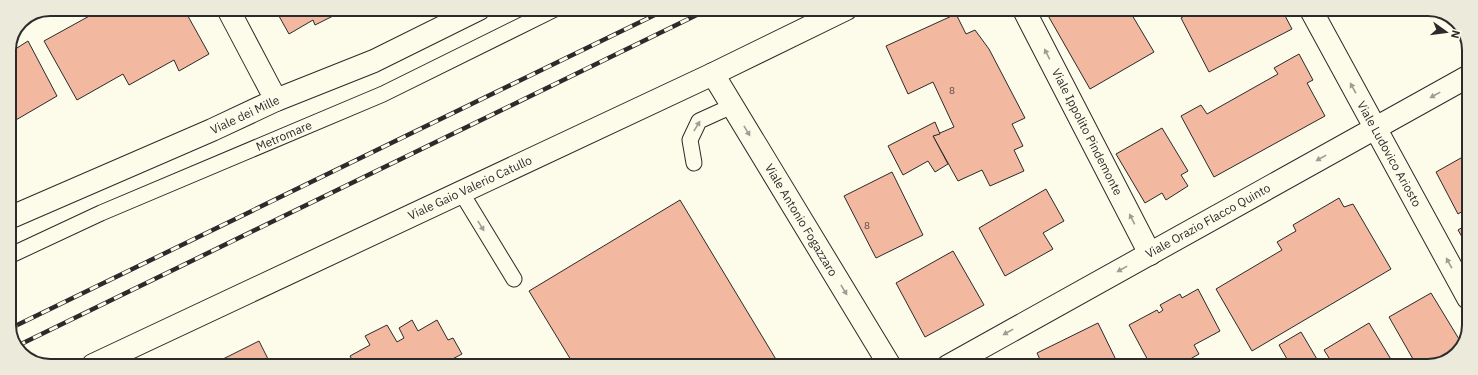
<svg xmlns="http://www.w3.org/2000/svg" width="1478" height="375" font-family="'IBM Plex Sans',sans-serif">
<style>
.building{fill:#f2b8a0;stroke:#2b2b2b}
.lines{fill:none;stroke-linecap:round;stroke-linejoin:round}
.lane-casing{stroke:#2b2b2b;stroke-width:17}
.street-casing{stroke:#2b2b2b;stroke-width:24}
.secondary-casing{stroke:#2b2b2b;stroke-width:24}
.lane{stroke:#fdfbea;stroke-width:15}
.street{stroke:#fdfbea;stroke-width:22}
.secondary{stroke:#fdfbea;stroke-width:22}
.rail-casing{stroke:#2b2b2b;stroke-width:4.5}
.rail{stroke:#fdfbea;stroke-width:3;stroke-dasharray:9;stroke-linecap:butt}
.oneway{fill:#9e9d94}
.labels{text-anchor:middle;stroke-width:3;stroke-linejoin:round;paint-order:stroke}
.number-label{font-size:10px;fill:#5d4e48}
.street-label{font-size:12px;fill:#2b2b2b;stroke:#fdfbea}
.rim{fill:none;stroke:#2b2b2b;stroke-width:2}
</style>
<rect width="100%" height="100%" fill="#fdfbea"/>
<g class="building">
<path d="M 102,9 L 116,9 L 120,16 L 133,9 L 184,9 L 209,54 L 179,71 L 174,60 L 129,85 L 123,74 L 77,100 L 44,41 Z"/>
<path d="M 275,9 L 330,9 L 333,16 L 315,25 L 313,20 L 289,34 Z"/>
<path d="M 1050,10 L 1129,10 L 1154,52 L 1090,89 L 1046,12 Z"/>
<path d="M 1190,10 L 1282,10 L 1292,29 L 1209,72 L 1181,18 L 1191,12 Z"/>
<path d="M 956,14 L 966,34 L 975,30 L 989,49 L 1025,118 L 1012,124 L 1023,146 L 1014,150 L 1024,171 L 990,186 L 982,170 L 958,181 L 933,136 L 954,127 L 933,82 L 908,94 L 886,46 Z"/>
<path d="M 28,41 L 57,96 L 9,124 L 9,53 Z"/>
<path d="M 1299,54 L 1313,80 L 1307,83 L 1325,116 L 1214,177 L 1181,116 L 1201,105 L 1207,114 L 1278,74 L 1274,68 Z"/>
<path d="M 935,122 L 940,134 L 933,136 L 948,164 L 935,172 L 928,161 L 903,175 L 888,146 Z"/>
<path d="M 1162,128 L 1188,171 L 1181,175 L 1188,186 L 1166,200 L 1162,193 L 1145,203 L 1116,154 Z"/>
<path d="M 1468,154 L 1468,208 L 1458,214 L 1436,172 Z"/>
<path d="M 892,172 L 923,235 L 876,258 L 844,196 Z"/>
<path d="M 1046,189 L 1064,221 L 1043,233 L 1053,249 L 1005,276 L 979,228 Z"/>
<path d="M 1339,198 L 1344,207 L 1353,204 L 1391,269 L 1252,351 L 1216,289 L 1282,250 L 1277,242 L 1296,231 L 1293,225 Z"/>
<path d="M 680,200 L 780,366 L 574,365 L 529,291 Z"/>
<path d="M 1468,224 L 1468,247 L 1458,230 Z"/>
<path d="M 953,251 L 984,305 L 925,337 L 896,283 Z"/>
<path d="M 1198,289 L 1220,331 L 1194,345 L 1199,354 L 1178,366 L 1151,366 L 1129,325 L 1157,310 L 1159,313 L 1163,310 L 1160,305 L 1180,294 L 1182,298 Z"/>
<path d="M 1431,293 L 1462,344 L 1455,356 L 1428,366 L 1417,366 L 1389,317 Z"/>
<path d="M 412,320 L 418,331 L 437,320 L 448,340 L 453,338 L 462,354 L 441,365 L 355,365 L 350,356 L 370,345 L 365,336 L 387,325 L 397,342 L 404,338 L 399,328 Z"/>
<path d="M 1098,323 L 1119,366 L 1043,366 L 1037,353 Z"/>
<path d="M 1369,323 L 1395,366 L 1334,366 L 1324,350 Z"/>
<path d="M 1301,332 L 1321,366 L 1291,366 L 1279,345 Z"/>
<path d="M 259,341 L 268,359 L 262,362 L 264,365 L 211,365 Z"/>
</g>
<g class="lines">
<defs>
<g id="lane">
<path d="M 694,163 L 690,140 L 699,121 L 732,106"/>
<path d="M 461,192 L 514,279"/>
<path d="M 9,256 L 101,213 L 383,94 L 555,9"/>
</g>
<g id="street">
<path d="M 228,9 L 276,100"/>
<path d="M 1024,10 L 1150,254"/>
<path d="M 1311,10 L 1468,298"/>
<path d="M 713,74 L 890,366"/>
<path d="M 93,365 L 713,74 L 846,9"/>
<path d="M 948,366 L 1469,76"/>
</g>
<path id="secondary" d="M 9,218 L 212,130 L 276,100 L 374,61 L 479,9"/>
</defs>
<use href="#lane" class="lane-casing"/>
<use href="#street" class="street-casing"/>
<use href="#secondary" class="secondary-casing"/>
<use href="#lane" class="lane"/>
<use href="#street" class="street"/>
<use href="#secondary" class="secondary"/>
<defs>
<g id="rail">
<path d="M 9,329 L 667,9"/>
<path d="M 17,346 L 709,9"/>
</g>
</defs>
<use href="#rail" class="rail-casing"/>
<use href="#rail" class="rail"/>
</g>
<defs><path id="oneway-solid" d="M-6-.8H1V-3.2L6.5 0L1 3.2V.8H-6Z"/></defs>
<g class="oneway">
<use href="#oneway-solid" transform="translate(1047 54) rotate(-117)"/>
<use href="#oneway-solid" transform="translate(1353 88) rotate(-119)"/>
<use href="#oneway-solid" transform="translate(1435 95) rotate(151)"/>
<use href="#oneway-solid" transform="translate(697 126) rotate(-59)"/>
<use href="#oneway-solid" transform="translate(747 131) rotate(59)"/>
<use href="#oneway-solid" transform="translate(1321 158) rotate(151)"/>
<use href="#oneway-solid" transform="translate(1132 219) rotate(-117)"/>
<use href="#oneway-solid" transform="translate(481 226) rotate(58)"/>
<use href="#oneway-solid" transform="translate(1449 263) rotate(-119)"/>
<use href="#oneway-solid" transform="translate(1122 269) rotate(151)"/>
<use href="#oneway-solid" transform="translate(844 290) rotate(59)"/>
<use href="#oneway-solid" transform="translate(1008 332) rotate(151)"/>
</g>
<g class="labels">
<g class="number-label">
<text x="952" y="94">8</text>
<text x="867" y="229">8</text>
</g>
<g class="street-label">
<text transform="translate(245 115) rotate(-25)" y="4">Viale dei Mille</text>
<text transform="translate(1087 132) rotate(63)" y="4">Viale Ippolito Pindemonte</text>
<text transform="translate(284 136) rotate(-23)" y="4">Metromare</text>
<text transform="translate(1389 154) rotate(61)" y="4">Viale Ludovico Ariosto</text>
<text transform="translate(470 188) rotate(-25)" y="4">Viale Gaio Valerio Catullo</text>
<text transform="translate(801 220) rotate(59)" y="4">Viale Antonio Fogazzaro</text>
<text transform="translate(1208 221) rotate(-29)" y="4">Viale Orazio Flacco Quinto</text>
</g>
</g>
<path d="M0 0H1478V375H0ZM50 16H1428A34 34 0 0 1 1462 50V325A34 34 0 0 1 1428 359H50A34 34 0 0 1 16 325V50A34 34 0 0 1 50 16Z" fill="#eceadb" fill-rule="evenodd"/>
<path class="rim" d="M50 16H1428A34 34 0 0 1 1462 50V325A34 34 0 0 1 1428 359H50A34 34 0 0 1 16 325V50A34 34 0 0 1 50 16Z"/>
<g transform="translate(1446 32) rotate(104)" stroke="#fdfbea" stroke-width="3" paint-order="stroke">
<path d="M0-3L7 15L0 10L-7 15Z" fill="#2b2b2b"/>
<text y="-6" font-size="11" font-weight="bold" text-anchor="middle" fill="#2b2b2b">N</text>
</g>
</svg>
